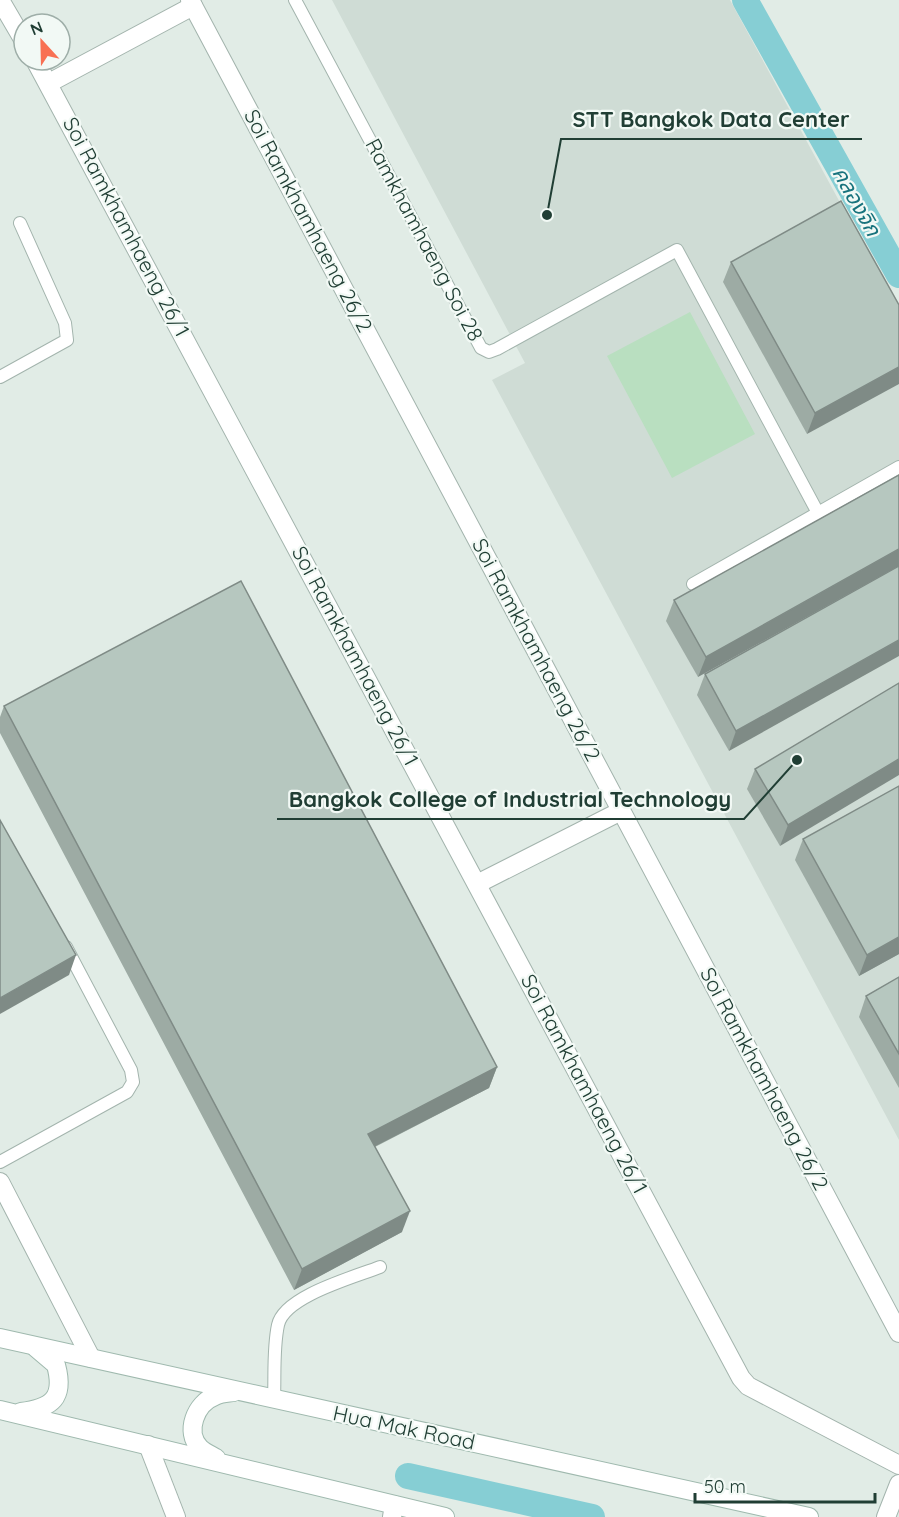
<svg xmlns="http://www.w3.org/2000/svg" width="899" height="1517" font-family="Quicksand,'Noto Sans Thai',sans-serif">
<style>
.built{fill:#cfdcd5}
.green{fill:#b9dfc0}
.lines{fill:none;stroke-linecap:round;stroke-linejoin:round}
.canal{stroke:#86ced4;stroke-width:26}
.service-casing{stroke:#a3b4ad;stroke-width:14}
.minor-casing{stroke:#a3b4ad;stroke-width:20}
.tertiary-casing{stroke:#a3b4ad;stroke-width:20}
.secondary-casing{stroke:#9fb9ae;stroke-width:20}
.service{stroke:#fff;stroke-width:12}
.minor{stroke:#fff;stroke-width:18}
.tertiary{stroke:#fff;stroke-width:18}
.secondary{stroke:#fff;stroke-width:18}
.wall{fill:#9daba4}
.shaded-wall{fill:#7f8b86}
.building{fill:#b6c7bf;stroke:#7f8b86;stroke-width:1.5}
.labels{text-anchor:middle;stroke-width:4.5;stroke-linejoin:round;paint-order:stroke}
.street-label{font-size:21px;fill:#203e34;stroke:#f2f9f5}
.water-label{font-size:22px;font-style:italic;fill:#18737d;stroke:#f2f9f5}
.leader{fill:none;stroke:#203e34;stroke-width:2}
.callout-dot{fill:#203e34;stroke:#f2f9f5;stroke-width:2}
.callout-label{font-size:22px;text-anchor:middle;font-weight:bold;fill:#203e34;stroke:#f2f9f5;stroke-width:4.5;stroke-linejoin:round;paint-order:stroke}
</style>
<rect width="100%" height="100%" fill="#e1ece6"/>
<path class="built" d="M 332,0 L 730,0 L 899,311 L 899,1140 L 492,380 L 525,363 Z"/>
<path class="green" d="M 690,312 L 755,434 L 672,478 L 607,356 Z"/>
<g class="lines">
<g class="canal">
<path d="M 745,0 L 899,275"/>
<path d="M 408,1476 L 592,1517"/>
</g>
<defs>
<g id="service">
<path d="M 295,0 L 481,348 L 489,352 L 497,349 L 677,250 L 818,513 L 899,467"/>
<path d="M 0,377 L 67,340 L 65,323 L 20,223"/>
<path d="M 693,584 L 818,513"/>
<path d="M 0,1162 L 127,1092 L 133,1082 L 131,1070 L 66,947"/>
<path d="M 274,1399 C 275,1375 273,1348 278,1325 C 284,1296 355,1277 380,1267"/>
</g>
<g id="minor">
<path d="M 0,0 L 24,41"/>
<path d="M 190,0 L 899,1333"/>
<path d="M 35,60 L 741,1378 L 748,1386 L 899,1465"/>
<path d="M 49,83 L 193,6"/>
<path d="M 477,884 L 621,811"/>
<path d="M 148,1445 L 176,1517"/>
<path d="M 392,1517 L 394,1505"/>
<path d="M 886,1517 L 899,1484"/>
</g>
<path id="tertiary" d="M 0,1182 L 91,1358"/>
<g id="secondary">
<path d="M 0,1338 L 809,1517"/>
<path d="M 0,1410 L 445,1517"/>
<path d="M 21,1412 C 52,1408 65,1398 56,1365 L 36,1348"/>
<path d="M 216,1458 C 211,1455 204,1452 200,1448 C 184,1432 196,1403 215,1396 C 221,1393 228,1393 234,1392"/>
</g>
</defs>
<use href="#service" class="service-casing"/>
<use href="#minor" class="minor-casing"/>
<use href="#tertiary" class="tertiary-casing"/>
<use href="#secondary" class="secondary-casing"/>
<use href="#service" class="service"/>
<use href="#minor" class="minor"/>
<use href="#tertiary" class="tertiary"/>
<use href="#secondary" class="secondary"/>
</g>
<g class="wall">
<path d="M 731,262 L 899,305 L 807,434 L 723,282 Z"/>
<path d="M 899,475 L 698,677 L 666,621 L 674,600 Z"/>
<path d="M 899,566 L 729,751 L 697,695 L 705,674 Z"/>
<path d="M 899,683 L 780,846 L 747,789 L 755,769 Z"/>
<path d="M 4,706 L 497,1067 L 489,1088 L 375,1147 L 402,1232 L 294,1290 L 0,733 L 0,717 Z"/>
<path d="M 803,839 L 899,954 L 859,976 L 795,860 Z"/>
<path d="M 899,977 L 899,1088 L 859,1017 L 866,996 Z"/>
</g>
<g class="shaded-wall">
<path d="M 899,367 L 899,384 L 807,434 L 815,413 Z"/>
<path d="M 899,549 L 899,566 L 698,677 L 706,657 Z"/>
<path d="M 899,640 L 899,656 L 729,751 L 736,731 Z"/>
<path d="M 899,759 L 899,775 L 780,846 L 788,825 Z"/>
<path d="M 899,937 L 899,954 L 859,976 L 867,955 Z"/>
<path d="M 76,955 L 69,975 L 0,1014 L 0,998 Z"/>
<path d="M 497,1067 L 489,1088 L 360,1154 L 368,1134 Z"/>
<path d="M 410,1211 L 402,1232 L 294,1290 L 302,1269 Z"/>
</g>
<g class="building">
<path d="M 841,201 L 899,305 L 899,367 L 815,413 L 731,262 Z"/>
<path d="M 899,475 L 899,549 L 706,657 L 674,600 Z"/>
<path d="M 899,566 L 899,640 L 736,731 L 705,674 Z"/>
<path d="M 241,581 L 497,1067 L 368,1134 L 410,1211 L 302,1269 L 4,706 Z"/>
<path d="M 899,683 L 899,759 L 788,825 L 755,769 Z"/>
<path d="M 899,786 L 899,937 L 867,955 L 803,839 Z"/>
<path d="M 0,820 L 76,955 L 0,998 Z"/>
<path d="M 899,977 L 899,1054 L 866,996 Z"/>
</g>
<g class="labels">
<g class="street-label">
<text transform="translate(308 221) rotate(62)" y="7">Soi Ramkhamhaeng 26/2</text>
<text transform="translate(126 227) rotate(62)" y="7">Soi Ramkhamhaeng 26/1</text>
<text transform="translate(424 240) rotate(62)" y="7">Ramkhamhaeng Soi 28</text>
<text transform="translate(536 650) rotate(62)" y="7">Soi Ramkhamhaeng 26/2</text>
<text transform="translate(355 656) rotate(62)" y="7">Soi Ramkhamhaeng 26/1</text>
<text transform="translate(764 1079) rotate(62)" y="7">Soi Ramkhamhaeng 26/2</text>
<text transform="translate(584 1084) rotate(62)" y="7">Soi Ramkhamhaeng 26/1</text>
<text transform="translate(404 1428) rotate(12)" y="7">Hua Mak Road</text>
</g>
<g class="water-label">
<text transform="translate(857 201) rotate(61)" y="8">คลองจิก</text>
</g>
</g>
<path class="leader" d="M547 215L561 139H862M797 760L744 819H277"/>
<g class="callout-dot">
<circle cx="547" cy="215" r="6"/>
<circle cx="797" cy="760" r="6"/>
</g>
<g class="callout-label">
<text x="711" y="127">STT Bangkok Data Center</text>
<text x="510" y="807">Bangkok College of Industrial Technology</text>
</g>
<g transform="translate(42 42) rotate(338)"><circle r="28" fill="#f2f9f5" stroke="#9eaea8" stroke-width="1.5"/>
<path d="M0-4.5L10 22L0 15L-10 22Z" fill="#f87053"/>
<text y="-9" font-size="16" font-weight="bold" text-anchor="middle" fill="#203e34">N</text>
</g>
<path d="M695 1493v9h180v-9" fill="none" stroke="#203e34" stroke-width="3"/>
<text x="704" y="1493" font-size="18" fill="#203e34" stroke="#f2f9f5" stroke-width="4.5" paint-order="stroke">50 m</text>
</svg>
